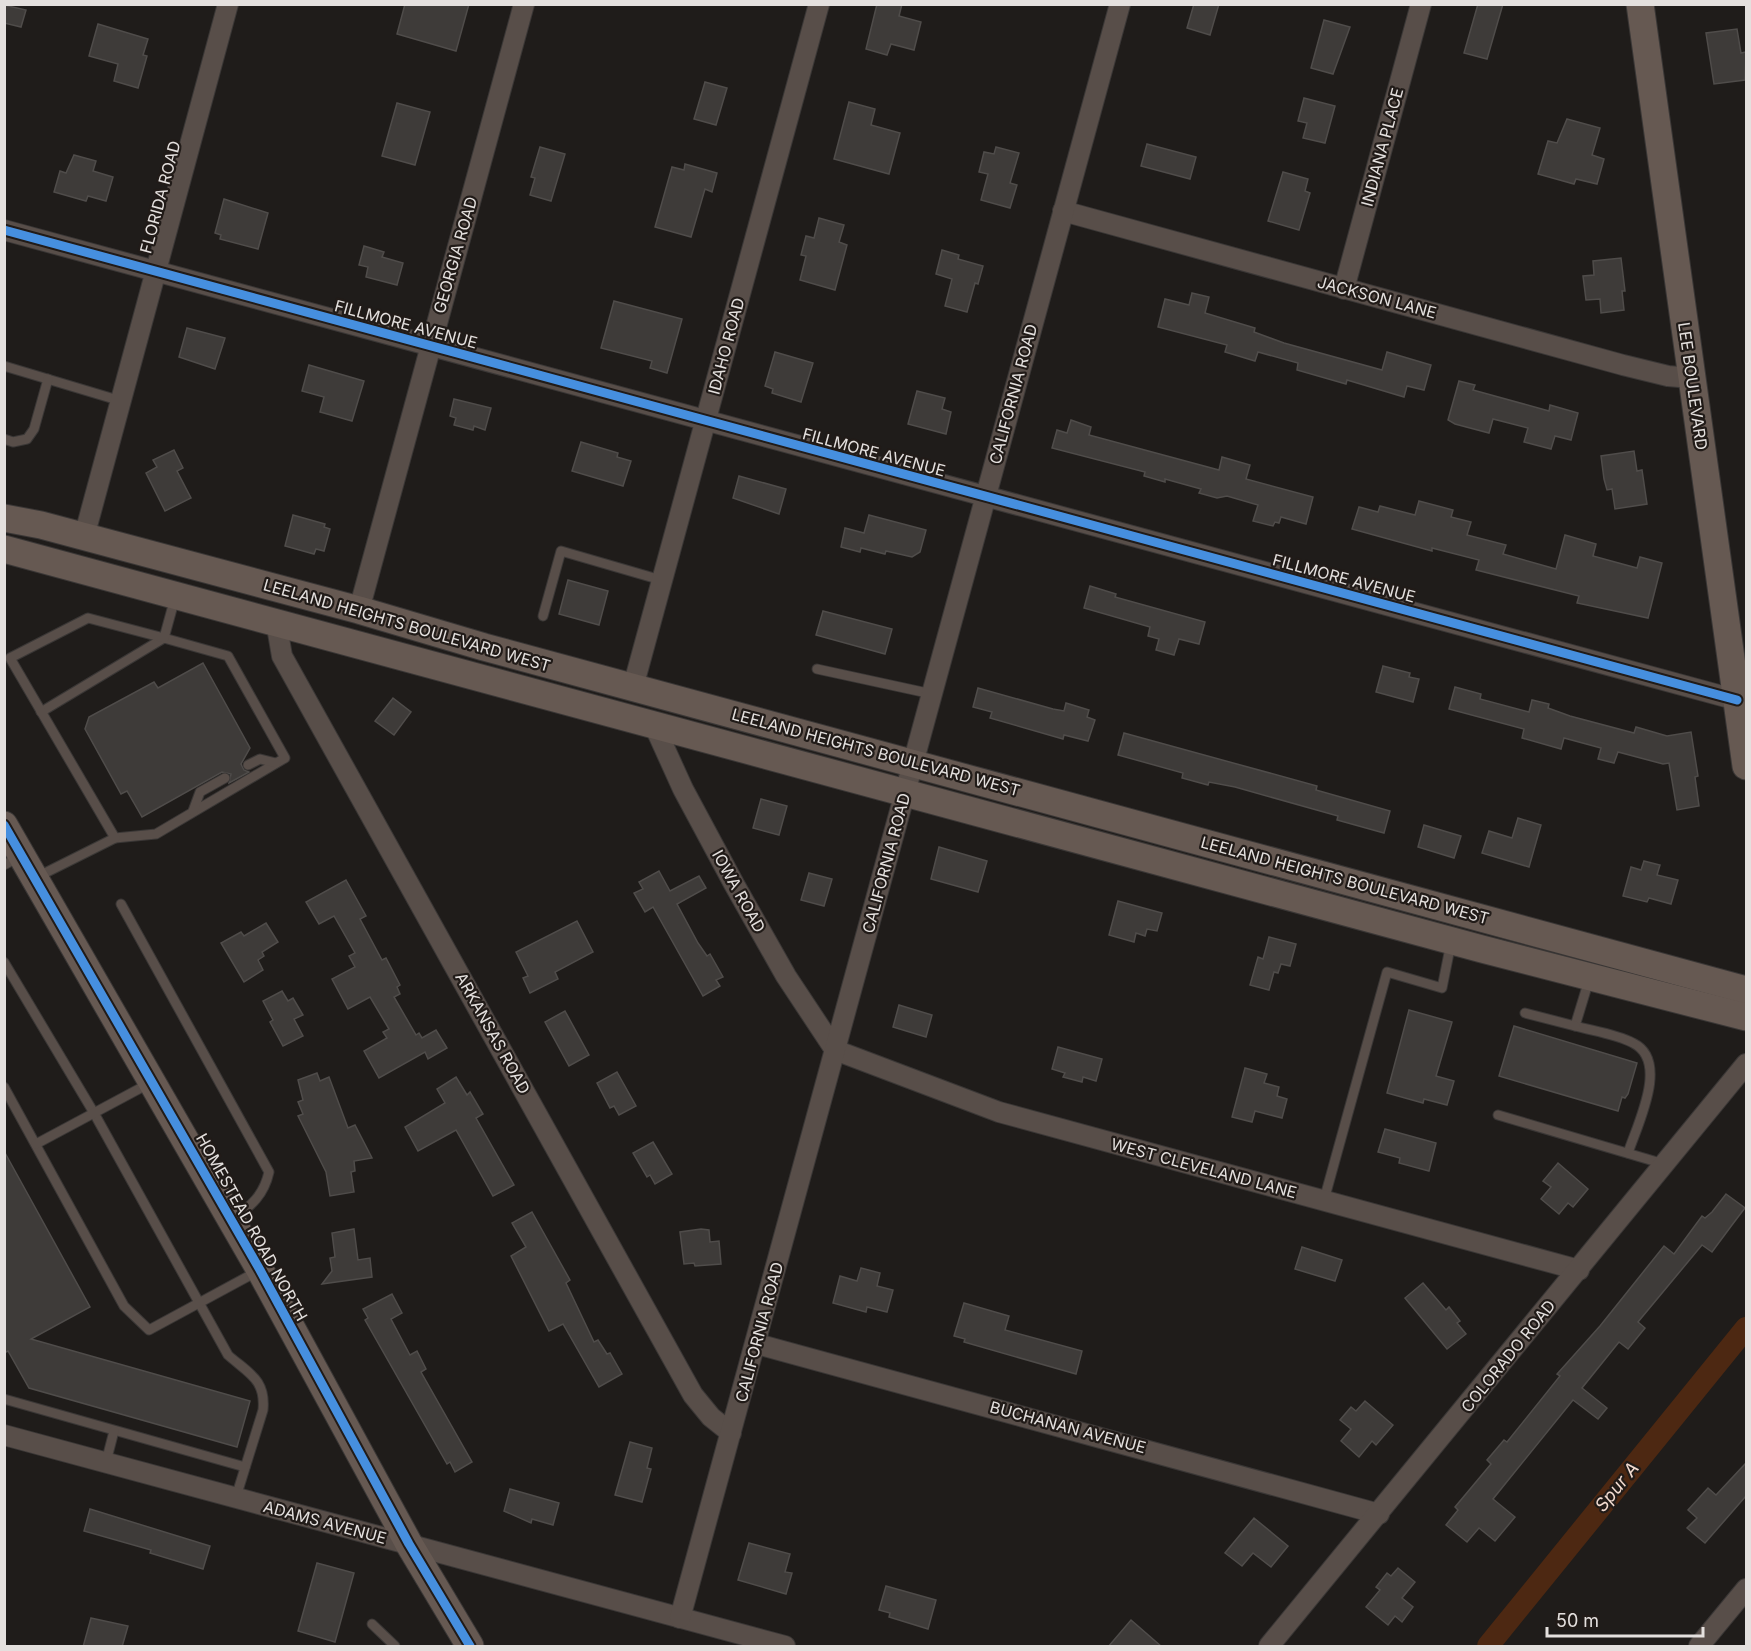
<svg xmlns="http://www.w3.org/2000/svg" width="1751" height="1651" font-family="Inter,sans-serif">
<style>
.lines{fill:none;stroke-linecap:round;stroke-linejoin:round}
.canal{stroke:#4d2812;stroke-width:22}
.building{fill:#3e3b39;stroke:#4f4c4a;stroke-width:1.5}
.lane-casing{stroke:#3a3736;stroke-width:11}
.street-casing{stroke:#3a3736;stroke-width:22}
.secondary-casing{stroke:#3a3736;stroke-width:29}
.lane{stroke:#584e49;stroke-width:9}
.street{stroke:#584e49;stroke-width:20}
.secondary{stroke:#665952;stroke-width:27}
.cycleway-casing{stroke:#211b18;stroke-width:13}
.cycleway{stroke:#468fdf;stroke-width:9}
.labels{text-anchor:middle;stroke-width:4.5;stroke-linejoin:round;paint-order:stroke}
.street-label{font-size:16px;fill:#e4e0de;stroke:#211b18}
.water-label{font-size:18px;font-style:italic;fill:#f2dbd0;stroke:#211b18}
</style>
<rect width="100%" height="100%" fill="#1f1c1a"/>
<g class="lines">
<path class="canal" d="M 1488,1646 L 1746,1328"/>
</g>
<g class="building">
<path d="M 405,4 L 469,4 L 456,51 L 397,34 Z"/>
<path d="M 877,4 L 902,4 L 899,16 L 921,22 L 914,50 L 891,44 L 887,55 L 866,49 Z"/>
<path d="M 1194,4 L 1219,4 L 1210,35 L 1187,28 Z"/>
<path d="M 1478,4 L 1503,4 L 1487,59 L 1464,53 Z"/>
<path d="M 4,5 L 26,10 L 21,27 L 4,23 Z"/>
<path d="M 1324,20 L 1350,27 L 1333,74 L 1311,68 Z"/>
<path d="M 98,24 L 148,39 L 143,55 L 147,56 L 138,88 L 114,81 L 118,64 L 89,56 Z"/>
<path d="M 1737,29 L 1741,53 L 1746,52 L 1745,80 L 1714,84 L 1706,33 Z"/>
<path d="M 705,82 L 727,88 L 716,125 L 694,119 Z"/>
<path d="M 1304,98 L 1335,106 L 1325,143 L 1303,138 L 1307,123 L 1298,121 Z"/>
<path d="M 849,102 L 875,109 L 871,125 L 900,133 L 889,174 L 834,159 Z"/>
<path d="M 397,103 L 430,112 L 415,165 L 382,156 Z"/>
<path d="M 1567,119 L 1600,128 L 1592,155 L 1604,159 L 1597,184 L 1576,179 L 1574,184 L 1538,174 L 1548,141 L 1557,143 Z"/>
<path d="M 1147,144 L 1196,157 L 1190,179 L 1141,166 Z"/>
<path d="M 540,147 L 565,154 L 551,201 L 530,195 L 535,178 L 531,177 Z"/>
<path d="M 996,147 L 1019,153 L 1010,183 L 1017,185 L 1010,208 L 981,200 L 988,174 L 979,172 L 984,152 L 994,154 Z"/>
<path d="M 74,155 L 96,161 L 93,171 L 113,177 L 106,201 L 88,196 L 86,201 L 54,192 L 60,171 L 66,173 Z"/>
<path d="M 685,164 L 717,173 L 712,192 L 705,189 L 691,237 L 655,227 L 672,167 L 684,170 Z"/>
<path d="M 1283,172 L 1308,179 L 1305,191 L 1310,193 L 1299,230 L 1268,221 Z"/>
<path d="M 224,199 L 268,213 L 258,249 L 220,239 L 221,235 L 215,233 Z"/>
<path d="M 819,218 L 844,225 L 839,242 L 847,245 L 835,290 L 800,280 L 806,256 L 801,255 L 806,236 L 814,238 Z"/>
<path d="M 364,246 L 384,252 L 382,257 L 403,263 L 397,285 L 366,277 L 368,267 L 359,265 Z"/>
<path d="M 942,250 L 959,255 L 958,259 L 983,266 L 978,284 L 975,283 L 967,312 L 945,306 L 952,279 L 936,274 Z"/>
<path d="M 1621,258 L 1625,291 L 1622,291 L 1624,310 L 1601,313 L 1600,299 L 1586,300 L 1583,276 L 1594,275 L 1593,261 Z"/>
<path d="M 1192,293 L 1209,297 L 1205,313 L 1255,328 L 1254,332 L 1284,343 L 1382,370 L 1387,352 L 1431,365 L 1424,390 L 1407,386 L 1404,397 L 1347,380 L 1346,384 L 1297,370 L 1298,363 L 1258,352 L 1255,361 L 1225,352 L 1227,345 L 1158,327 L 1165,299 L 1189,305 Z"/>
<path d="M 614,301 L 682,319 L 667,373 L 650,368 L 652,361 L 601,348 Z"/>
<path d="M 187,328 L 225,338 L 215,369 L 179,357 Z"/>
<path d="M 775,352 L 813,363 L 801,402 L 772,393 L 773,389 L 765,386 Z"/>
<path d="M 309,365 L 364,381 L 352,421 L 320,412 L 324,397 L 302,391 Z"/>
<path d="M 1459,381 L 1475,385 L 1473,390 L 1549,411 L 1550,405 L 1578,413 L 1571,440 L 1555,436 L 1551,449 L 1524,442 L 1528,428 L 1493,419 L 1489,433 L 1455,424 L 1448,420 Z"/>
<path d="M 917,391 L 945,398 L 942,409 L 951,412 L 946,434 L 908,424 Z"/>
<path d="M 454,399 L 491,408 L 485,430 L 474,426 L 473,430 L 454,425 L 456,418 L 450,416 Z"/>
<path d="M 1071,420 L 1091,427 L 1089,435 L 1219,470 L 1222,457 L 1250,465 L 1246,479 L 1313,497 L 1306,524 L 1281,517 L 1279,523 L 1275,522 L 1273,526 L 1253,521 L 1258,505 L 1227,496 L 1217,498 L 1199,493 L 1201,489 L 1165,479 L 1165,482 L 1144,476 L 1145,472 L 1052,448 L 1057,430 L 1067,433 Z"/>
<path d="M 581,442 L 618,453 L 617,457 L 631,461 L 623,486 L 572,471 Z"/>
<path d="M 174,450 L 183,468 L 177,471 L 191,498 L 165,511 L 146,473 L 157,467 L 153,460 Z"/>
<path d="M 1634,451 L 1637,471 L 1642,470 L 1647,504 L 1615,509 L 1612,489 L 1607,490 L 1604,479 L 1601,456 Z"/>
<path d="M 739,476 L 786,489 L 779,514 L 733,498 Z"/>
<path d="M 1419,501 L 1453,510 L 1451,517 L 1471,522 L 1467,535 L 1506,545 L 1503,554 L 1556,569 L 1565,535 L 1596,544 L 1593,556 L 1637,568 L 1640,557 L 1662,563 L 1648,618 L 1577,603 L 1579,596 L 1476,570 L 1479,560 L 1432,548 L 1432,551 L 1352,529 L 1359,507 L 1378,512 L 1380,506 L 1415,515 Z"/>
<path d="M 293,515 L 325,524 L 324,527 L 330,529 L 324,551 L 316,549 L 314,554 L 285,546 Z"/>
<path d="M 869,515 L 926,530 L 920,552 L 912,557 L 886,551 L 885,554 L 861,548 L 860,552 L 841,547 L 845,528 L 864,533 Z"/>
<path d="M 568,580 L 608,591 L 599,625 L 559,614 Z"/>
<path d="M 1090,586 L 1116,594 L 1115,597 L 1205,622 L 1199,644 L 1179,639 L 1174,655 L 1156,650 L 1159,639 L 1148,636 L 1150,627 L 1084,608 Z"/>
<path d="M 823,611 L 892,629 L 885,654 L 816,635 Z"/>
<path d="M 203,663 L 250,748 L 241,764 L 244,770 L 249,772 L 229,783 L 231,774 L 222,772 L 142,817 L 127,791 L 121,794 L 85,729 L 89,717 L 154,682 L 158,688 Z"/>
<path d="M 1383,666 L 1410,673 L 1409,677 L 1419,679 L 1413,702 L 1376,692 Z"/>
<path d="M 1455,687 L 1481,694 L 1480,699 L 1529,712 L 1532,700 L 1549,704 L 1548,708 L 1570,716 L 1634,733 L 1636,727 L 1667,736 L 1691,732 L 1698,776 L 1695,777 L 1699,806 L 1677,810 L 1669,763 L 1663,764 L 1618,752 L 1614,763 L 1598,759 L 1601,748 L 1564,738 L 1561,749 L 1522,738 L 1524,729 L 1449,709 Z"/>
<path d="M 978,688 L 1053,709 L 1064,711 L 1066,703 L 1089,710 L 1087,717 L 1095,720 L 1088,741 L 1064,735 L 1063,739 L 990,718 L 992,712 L 973,707 Z"/>
<path d="M 393,698 L 411,712 L 394,735 L 375,721 Z"/>
<path d="M 1124,733 L 1317,786 L 1316,790 L 1390,811 L 1384,833 L 1337,820 L 1338,816 L 1235,787 L 1209,782 L 1208,785 L 1182,778 L 1183,773 L 1118,755 Z"/>
<path d="M 761,799 L 787,806 L 779,835 L 753,828 Z"/>
<path d="M 1518,818 L 1541,825 L 1529,867 L 1482,853 L 1489,831 L 1512,838 Z"/>
<path d="M 1424,825 L 1461,836 L 1454,858 L 1418,847 Z"/>
<path d="M 939,847 L 987,861 L 978,892 L 931,879 Z"/>
<path d="M 1644,861 L 1660,865 L 1657,875 L 1678,880 L 1671,904 L 1649,898 L 1647,902 L 1623,896 L 1631,867 L 1641,870 Z"/>
<path d="M 659,871 L 670,891 L 699,876 L 706,888 L 677,904 L 698,943 L 707,956 L 710,954 L 723,977 L 716,980 L 720,986 L 703,996 L 653,907 L 645,912 L 634,893 L 643,889 L 639,882 Z"/>
<path d="M 809,873 L 832,879 L 824,906 L 801,900 Z"/>
<path d="M 346,880 L 366,916 L 360,919 L 382,960 L 386,958 L 400,985 L 397,987 L 400,994 L 394,997 L 416,1035 L 419,1033 L 422,1038 L 436,1030 L 447,1048 L 428,1059 L 425,1052 L 379,1078 L 364,1051 L 387,1038 L 383,1032 L 389,1029 L 370,997 L 348,1009 L 332,979 L 355,967 L 349,956 L 355,953 L 334,916 L 319,924 L 306,902 Z"/>
<path d="M 1118,901 L 1162,913 L 1157,931 L 1147,929 L 1145,936 L 1136,933 L 1134,942 L 1109,935 Z"/>
<path d="M 577,921 L 593,952 L 555,972 L 558,979 L 530,993 L 523,978 L 528,976 L 516,952 Z"/>
<path d="M 266,923 L 278,942 L 262,952 L 264,956 L 258,960 L 263,970 L 244,982 L 221,943 L 241,932 L 244,936 Z"/>
<path d="M 1269,937 L 1296,944 L 1290,966 L 1281,964 L 1278,973 L 1274,972 L 1269,990 L 1250,985 L 1258,957 L 1263,959 Z"/>
<path d="M 282,991 L 288,1001 L 293,998 L 303,1015 L 294,1019 L 303,1036 L 283,1046 L 270,1022 L 273,1020 L 263,1001 Z"/>
<path d="M 899,1005 L 932,1015 L 926,1037 L 893,1027 Z"/>
<path d="M 1409,1010 L 1452,1022 L 1436,1076 L 1454,1081 L 1447,1105 L 1424,1099 L 1423,1103 L 1387,1093 Z"/>
<path d="M 565,1011 L 589,1055 L 569,1066 L 545,1022 Z"/>
<path d="M 1514,1026 L 1637,1063 L 1628,1094 L 1625,1098 L 1622,1097 L 1618,1111 L 1499,1076 Z"/>
<path d="M 1058,1047 L 1102,1059 L 1096,1081 L 1083,1077 L 1082,1082 L 1063,1077 L 1065,1073 L 1052,1069 Z"/>
<path d="M 1245,1068 L 1267,1074 L 1264,1083 L 1279,1087 L 1277,1096 L 1287,1099 L 1282,1118 L 1255,1111 L 1252,1122 L 1232,1117 Z"/>
<path d="M 617,1072 L 636,1106 L 619,1115 L 614,1106 L 610,1108 L 597,1083 Z"/>
<path d="M 317,1073 L 320,1081 L 329,1077 L 348,1128 L 355,1125 L 372,1158 L 354,1161 L 355,1171 L 351,1172 L 354,1192 L 330,1196 L 326,1172 L 298,1116 L 303,1114 L 298,1102 L 303,1100 L 298,1080 Z"/>
<path d="M 456,1077 L 467,1095 L 470,1092 L 483,1114 L 476,1118 L 514,1185 L 493,1196 L 456,1130 L 418,1151 L 405,1127 L 445,1103 L 437,1089 Z"/>
<path d="M 1385,1129 L 1436,1143 L 1429,1171 L 1399,1163 L 1400,1158 L 1378,1152 Z"/>
<path d="M 653,1142 L 672,1174 L 655,1184 L 650,1175 L 647,1177 L 633,1153 Z"/>
<path d="M 4,1151 L 90,1307 L 31,1339 L 250,1401 L 237,1447 L 29,1388 L 8,1351 L 4,1353 Z"/>
<path d="M 1558,1163 L 1588,1189 L 1573,1207 L 1568,1203 L 1559,1214 L 1541,1199 L 1551,1187 L 1543,1181 Z"/>
<path d="M 1726,1194 L 1745,1208 L 1732,1225 L 1712,1252 L 1702,1245 L 1638,1322 L 1645,1328 L 1628,1349 L 1619,1342 L 1582,1388 L 1607,1408 L 1598,1419 L 1573,1400 L 1493,1499 L 1515,1517 L 1495,1541 L 1479,1528 L 1467,1542 L 1446,1525 L 1458,1510 L 1455,1507 L 1491,1464 L 1487,1460 L 1504,1440 L 1507,1442 L 1560,1376 L 1557,1374 L 1600,1326 L 1664,1246 L 1674,1254 L 1702,1216 L 1705,1218 L 1712,1212 Z"/>
<path d="M 532,1212 L 570,1280 L 566,1283 L 594,1342 L 598,1340 L 607,1354 L 610,1353 L 622,1374 L 599,1387 L 563,1324 L 549,1331 L 511,1256 L 526,1247 L 512,1223 Z"/>
<path d="M 354,1229 L 358,1260 L 370,1258 L 372,1277 L 322,1284 L 332,1271 L 330,1258 L 335,1257 L 332,1233 Z"/>
<path d="M 701,1229 L 709,1230 L 710,1242 L 719,1241 L 721,1264 L 695,1266 L 694,1263 L 684,1264 L 680,1232 Z"/>
<path d="M 1302,1247 L 1342,1260 L 1335,1281 L 1295,1269 Z"/>
<path d="M 861,1268 L 880,1273 L 877,1286 L 893,1290 L 887,1312 L 867,1307 L 866,1312 L 833,1303 L 840,1276 L 857,1281 Z"/>
<path d="M 1423,1283 L 1446,1310 L 1449,1307 L 1460,1321 L 1457,1323 L 1466,1334 L 1447,1349 L 1405,1298 Z"/>
<path d="M 392,1294 L 402,1313 L 391,1319 L 410,1355 L 417,1351 L 426,1369 L 421,1372 L 472,1462 L 455,1472 L 450,1462 L 447,1464 L 365,1320 L 368,1318 L 363,1309 Z"/>
<path d="M 964,1303 L 1009,1316 L 1005,1330 L 1082,1351 L 1076,1374 L 964,1342 L 965,1339 L 954,1336 Z"/>
<path d="M 1365,1401 L 1393,1425 L 1376,1445 L 1372,1441 L 1359,1457 L 1341,1441 L 1351,1429 L 1340,1420 L 1351,1407 L 1356,1411 Z"/>
<path d="M 630,1442 L 652,1448 L 647,1468 L 651,1469 L 642,1502 L 615,1495 Z"/>
<path d="M 1746,1463 L 1746,1496 L 1705,1543 L 1687,1528 L 1697,1518 L 1688,1510 L 1708,1488 L 1716,1495 Z"/>
<path d="M 510,1489 L 559,1503 L 553,1525 L 532,1519 L 531,1523 L 504,1511 Z"/>
<path d="M 90,1509 L 210,1546 L 203,1569 L 150,1553 L 151,1550 L 84,1531 Z"/>
<path d="M 1254,1518 L 1288,1546 L 1271,1567 L 1253,1553 L 1242,1566 L 1225,1553 Z"/>
<path d="M 749,1543 L 790,1554 L 785,1572 L 792,1573 L 786,1594 L 738,1580 Z"/>
<path d="M 317,1563 L 354,1573 L 335,1642 L 298,1631 Z"/>
<path d="M 1398,1568 L 1415,1582 L 1402,1598 L 1413,1607 L 1402,1622 L 1395,1616 L 1388,1625 L 1366,1607 L 1380,1590 L 1376,1587 L 1387,1573 L 1391,1576 Z"/>
<path d="M 886,1586 L 936,1600 L 928,1629 L 889,1617 L 890,1613 L 879,1610 Z"/>
<path d="M 91,1618 L 128,1626 L 122,1647 L 83,1647 Z"/>
<path d="M 1131,1620 L 1162,1647 L 1108,1647 Z"/>
</g>
<g class="lines">
<defs>
<g id="lane">
<path d="M 4,366 L 121,401"/>
<path d="M 4,439 L 13,442 L 27,439 L 34,429 L 48,379"/>
<path d="M 543,616 L 561,551 L 661,580"/>
<path d="M 817,669 L 932,694"/>
<path d="M 41,712 L 164,638 L 228,656 L 285,758 L 156,834 L 115,838"/>
<path d="M 248,765 L 260,759 L 276,763"/>
<path d="M 193,811 L 200,792 L 225,778"/>
<path d="M 4,865 L 21,856"/>
<path d="M 37,877 L 115,838 L 10,658 L 88,618 L 164,638 L 175,598"/>
<path d="M 121,904 L 269,1172 C 264,1195 251,1206 233,1219"/>
<path d="M 4,962 L 94,1113 L 228,1355 C 248,1373 266,1379 263,1410 L 236,1497"/>
<path d="M 1589,980 L 1575,1026 C 1593,1031 1616,1034 1633,1043 C 1670,1061 1637,1125 1628,1153"/>
<path d="M 1525,1013 L 1575,1026"/>
<path d="M 4,1087 L 124,1306 L 149,1330 L 258,1271"/>
<path d="M 1498,1115 L 1664,1164"/>
<path d="M 36,1144 L 150,1083"/>
<path d="M 1324,1200 L 1387,972 L 1442,988 L 1451,943"/>
<path d="M 4,1399 L 245,1467"/>
<path d="M 106,1462 L 114,1431"/>
<path d="M 372,1624 L 395,1646"/>
</g>
<g id="street">
<path d="M 1063,211 L 1623,365 L 1668,376 L 1691,378"/>
<path d="M 4,230 L 1737,700"/>
<path d="M 1344,289 L 1421,4"/>
<path d="M 84,537 L 228,4"/>
<path d="M 359,610 L 524,4"/>
<path d="M 276,621 L 282,656 L 693,1395 L 711,1417 L 731,1433"/>
<path d="M 633,687 L 819,4"/>
<path d="M 654,725 L 683,789 L 734,884 L 786,976 L 835,1050 L 999,1112 L 1579,1270"/>
<path d="M 757,1344 L 1379,1514"/>
<path d="M 4,1435 L 785,1646"/>
<path d="M 680,1618 L 1120,4"/>
<path d="M 1269,1646 L 1746,1064"/>
<path d="M 1699,1646 L 1746,1589"/>
</g>
<g id="secondary">
<path d="M 1640,4 L 1746,766"/>
<path d="M 4,518 L 41,525 L 359,610 L 484,647 L 1746,990"/>
<path d="M 4,549 L 1482,949 L 1746,1017"/>
<path d="M 4,825 L 260,1270 L 409,1544 L 470,1646"/>
</g>
</defs>
<use href="#lane" class="lane-casing"/>
<use href="#street" class="street-casing"/>
<use href="#secondary" class="secondary-casing"/>
<use href="#lane" class="lane"/>
<use href="#street" class="street"/>
<use href="#secondary" class="secondary"/>
<defs>
<g id="cycleway">
<path d="M 4,230 L 1737,700"/>
<path d="M 4,825 L 260,1270 L 409,1544 L 470,1646"/>
</g>
</defs>
<use href="#cycleway" class="cycleway-casing"/>
<use href="#cycleway" class="cycleway"/>
</g>
<g class="labels">
<g class="street-label">
<text transform="translate(1382 147) rotate(-75)" y="6">INDIANA PLACE</text>
<text transform="translate(160 197) rotate(-75)" y="6">FLORIDA ROAD</text>
<text transform="translate(455 255) rotate(-74)" y="6">GEORGIA ROAD</text>
<text transform="translate(1377 297) rotate(15)" y="6">JACKSON LANE</text>
<text transform="translate(406 324) rotate(15)" y="6">FILLMORE AVENUE</text>
<text transform="translate(726 346) rotate(-75)" y="6">IDAHO ROAD</text>
<text transform="translate(1693 386) rotate(82)" y="6">LEE BOULEVARD</text>
<text transform="translate(1013 394) rotate(-75)" y="6">CALIFORNIA ROAD</text>
<text transform="translate(874 452) rotate(15)" y="6">FILLMORE AVENUE</text>
<text transform="translate(1344 578) rotate(15)" y="6">FILLMORE AVENUE</text>
<text transform="translate(407 625) rotate(16)" y="6">LEELAND HEIGHTS BOULEVARD WEST</text>
<text transform="translate(876 752) rotate(15)" y="6">LEELAND HEIGHTS BOULEVARD WEST</text>
<text transform="translate(886 863) rotate(-75)" y="6">CALIFORNIA ROAD</text>
<text transform="translate(1345 880) rotate(15)" y="6">LEELAND HEIGHTS BOULEVARD WEST</text>
<text transform="translate(739 891) rotate(61)" y="6">IOWA ROAD</text>
<text transform="translate(493 1033) rotate(61)" y="6">ARKANSAS ROAD</text>
<text transform="translate(1204 1168) rotate(15)" y="6">WEST CLEVELAND LANE</text>
<text transform="translate(252 1227) rotate(61)" y="6">HOMESTEAD ROAD NORTH</text>
<text transform="translate(759 1332) rotate(-75)" y="6">CALIFORNIA ROAD</text>
<text transform="translate(1508 1356) rotate(-51)" y="6">COLORADO ROAD</text>
<text transform="translate(1068 1427) rotate(15)" y="6">BUCHANAN AVENUE</text>
<text transform="translate(325 1522) rotate(15)" y="6">ADAMS AVENUE</text>
</g>
<g class="water-label">
<text transform="translate(1617 1487) rotate(-51)" y="6">Spur A</text>
</g>
</g>
<rect width="1751" height="1651" fill="none" stroke="#e4e0de" stroke-width="12"/>
<path d="M1547 1627v9h156v-9" fill="none" stroke="#e4e0de" stroke-width="3"/>
<text x="1556" y="1627" font-size="18" fill="#e4e0de" stroke="#211b18" stroke-width="4.5" paint-order="stroke">50 m</text>
</svg>
